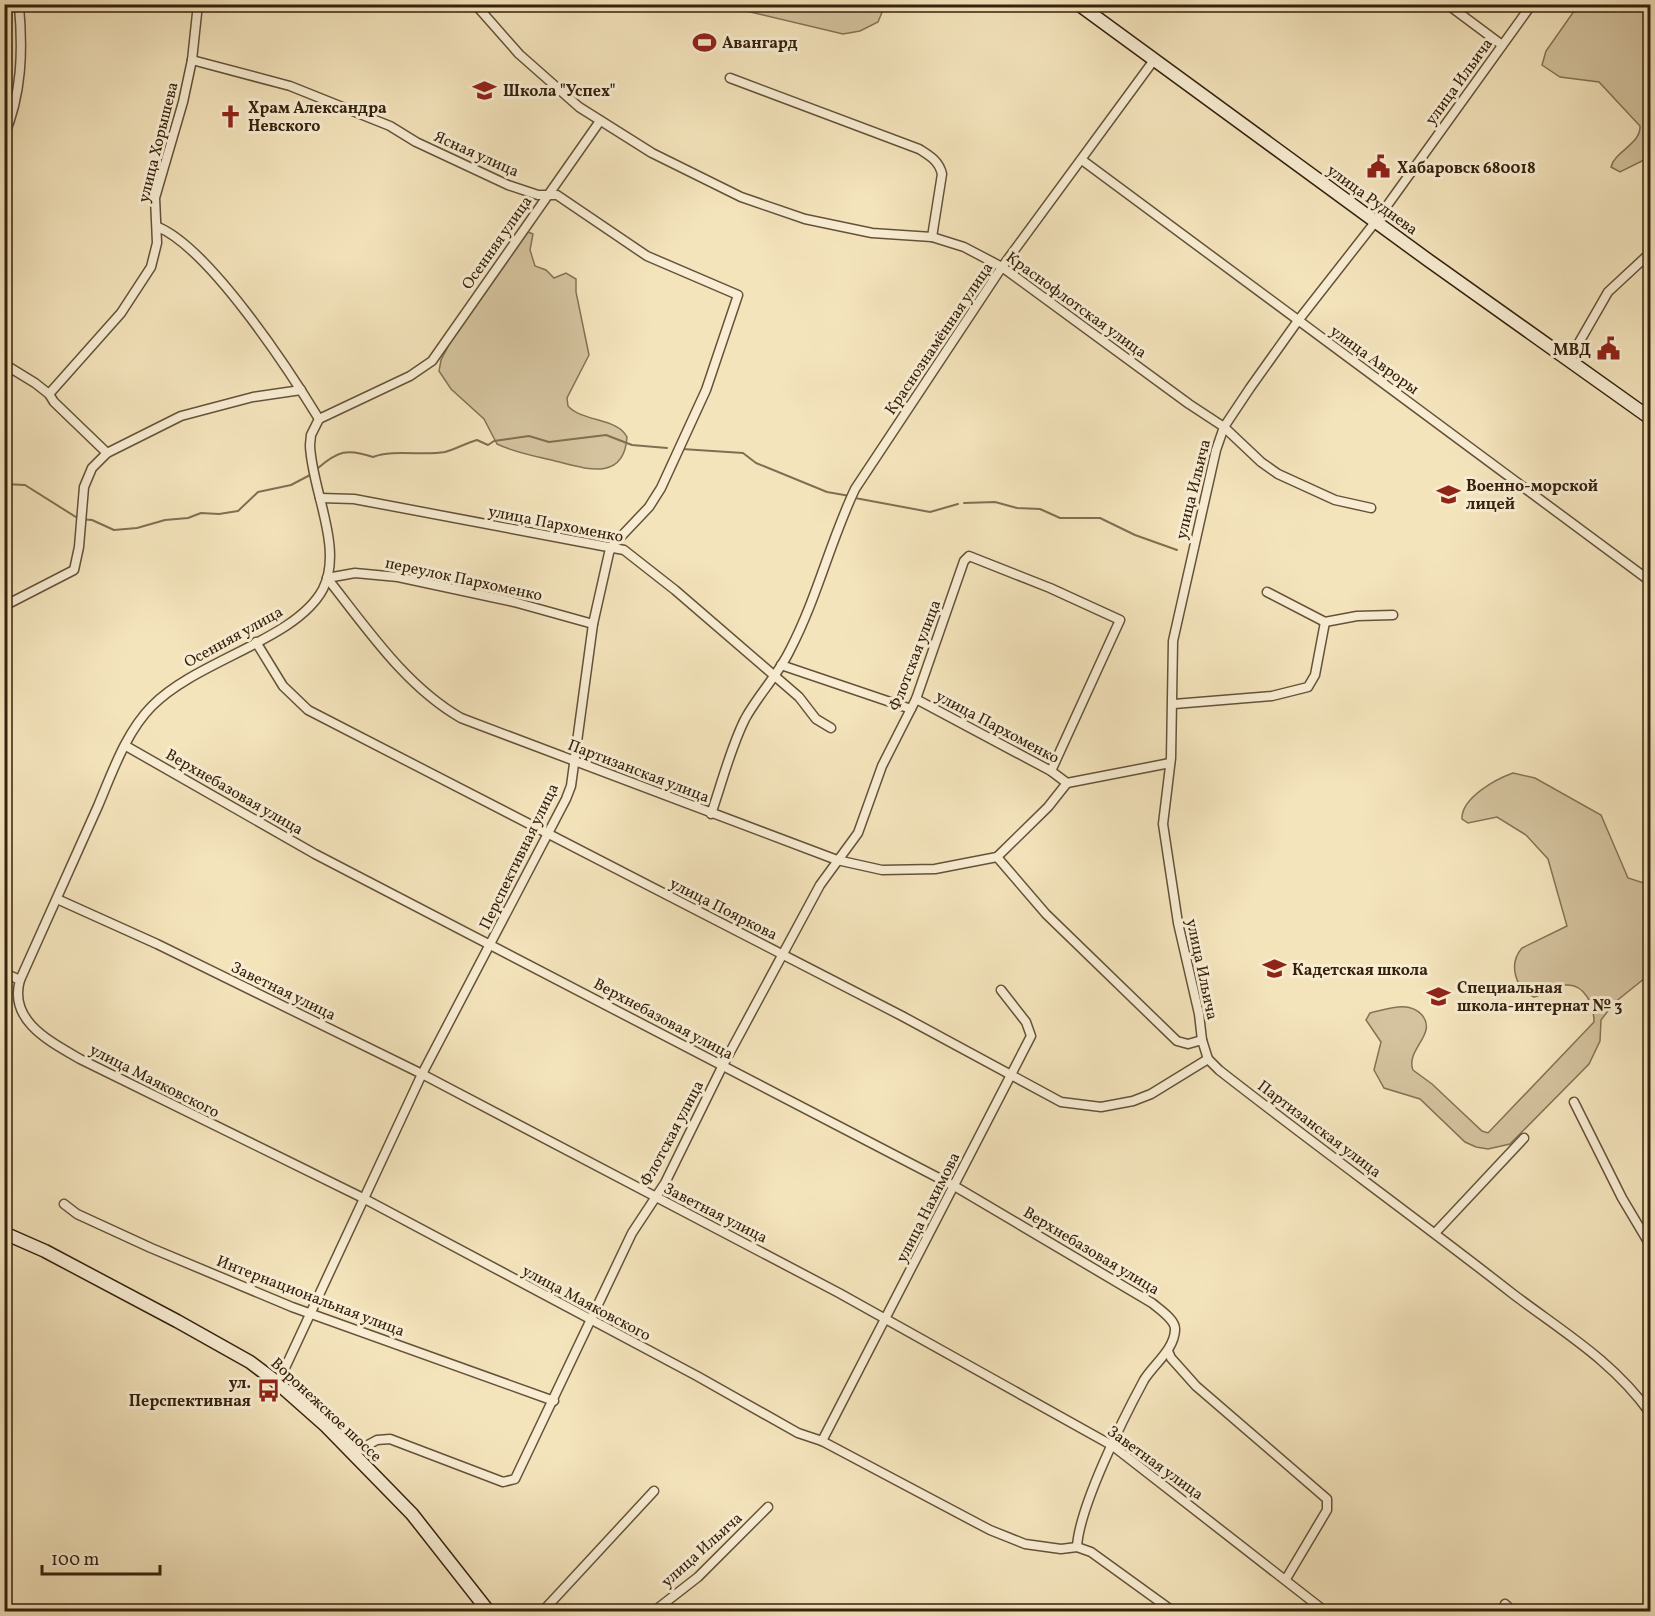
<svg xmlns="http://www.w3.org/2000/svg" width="1655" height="1616" font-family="Vollkorn,serif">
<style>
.green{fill:#d4c39e;stroke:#847255;stroke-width:1.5}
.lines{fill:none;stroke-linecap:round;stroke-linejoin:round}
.stream{stroke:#816e52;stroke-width:2}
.street-casing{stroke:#655238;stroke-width:11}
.secondary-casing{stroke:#35210c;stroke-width:15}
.street{stroke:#f8edd3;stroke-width:8}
.secondary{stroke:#f8edd3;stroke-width:12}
.labels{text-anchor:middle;stroke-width:6;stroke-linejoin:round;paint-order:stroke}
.poi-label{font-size:16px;font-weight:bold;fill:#35210c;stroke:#f8edd3;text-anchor:start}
.street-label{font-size:16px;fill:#35210c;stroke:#f8edd3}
</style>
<rect width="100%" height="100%" fill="#f4e4bc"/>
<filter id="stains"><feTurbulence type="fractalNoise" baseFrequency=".00333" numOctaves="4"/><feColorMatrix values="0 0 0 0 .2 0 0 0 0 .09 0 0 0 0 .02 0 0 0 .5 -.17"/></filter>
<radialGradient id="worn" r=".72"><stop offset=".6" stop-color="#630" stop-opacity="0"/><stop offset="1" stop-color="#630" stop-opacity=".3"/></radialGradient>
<g class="green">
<path d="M 1579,4 L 1650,5 L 1650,157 L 1620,172 L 1611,167 C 1615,151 1641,144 1640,126 L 1599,82 L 1560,77 L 1542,65 L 1546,51 Z"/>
<path d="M 721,5 L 885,5 L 878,22 L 860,31 L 843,34 Z"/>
<path d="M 528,232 L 533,234 L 530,250 L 535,266 L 546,270 L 554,278 L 566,273 L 576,279 L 576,292 L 589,355 L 567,398 L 568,406 C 582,422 618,418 627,437 C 624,483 584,468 555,461 C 535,456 516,453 497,444 L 484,419 L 451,389 L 439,371 L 441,360 L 451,341 Z"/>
<path d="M 1513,773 L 1535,778 L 1601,815 L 1628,878 L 1650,885 L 1650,974 L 1614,1003 L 1601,1020 L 1600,1041 L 1589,1064 L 1510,1144 L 1488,1149 L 1476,1147 L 1465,1142 L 1420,1099 L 1384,1088 L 1374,1070 L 1381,1042 L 1366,1020 L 1370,1013 C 1388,1009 1409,1000 1422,1015 C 1438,1034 1405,1050 1413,1070 L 1432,1084 L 1482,1131 L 1488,1133 L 1594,1022 C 1594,1007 1586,983 1565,985 C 1554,986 1545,994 1534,997 C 1515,989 1508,964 1522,948 L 1567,926 L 1548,859 L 1526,835 L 1497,817 L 1468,823 L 1462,819 C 1461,798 1496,779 1513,773 Z"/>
</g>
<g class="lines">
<g class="stream">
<path d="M 682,449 L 743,453 L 756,463 L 827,492 L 850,496"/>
<path d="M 318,468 C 338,451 347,448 373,457 C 393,449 423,456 445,452 C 456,449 466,443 477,440 L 488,445 L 494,441 L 529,436 L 549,442 L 606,435 L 632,445 L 667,448"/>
<path d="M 4,484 L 25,485 L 79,519 L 92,520 L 114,530 L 137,528 L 165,520 L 188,518 L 201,513 L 219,514 L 238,511 L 258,492 L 291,485 L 310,475"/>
<path d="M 855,498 L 930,512 L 958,504"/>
<path d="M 964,503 L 995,502 L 1017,508 L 1040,509 L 1060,518 L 1100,518 L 1135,535 L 1177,550"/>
</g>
<defs>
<g id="street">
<path d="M 475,4 L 519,54 L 579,107 L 652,153 L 741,197 L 805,219 L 872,233 L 932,237 L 964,247 L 1002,267 L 1189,404 L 1224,427 L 1261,462 L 1278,474 L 1335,500 L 1371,508"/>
<path d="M 1447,4 L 1502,45"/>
<path d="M 192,60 L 290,86 L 390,126 L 416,142 L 508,185 L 538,195 L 557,195 L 647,256 L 738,295 L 706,390 L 661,488 L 649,507 L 612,546 L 609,553 L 593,624 L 571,786 L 566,799 L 422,1074 L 278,1383"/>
<path d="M 730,78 L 919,149 C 930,156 939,161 942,174 L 932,237"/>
<path d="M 600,121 L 432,361 L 410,376 L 319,419 L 311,435 L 310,445 C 311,488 344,548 323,589 C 296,640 197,660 152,706 C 126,732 112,773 98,806 C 72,864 46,922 20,980 C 8,1021 51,1042 80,1059 L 363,1198 L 697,1376 L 798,1433 L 822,1441 L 990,1530 L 1025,1544 L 1061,1549 L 1077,1547 L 1091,1552 L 1174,1612"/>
<path d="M 4,136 C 22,94 23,50 19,6"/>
<path d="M 1082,160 L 1650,581"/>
<path d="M 158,227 C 210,249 289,370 319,419"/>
<path d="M 1569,360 L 1608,292 L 1650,253"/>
<path d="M 4,364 L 35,383 L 49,394 L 54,402 L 107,453"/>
<path d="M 49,394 L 121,313 L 151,267 L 157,243 L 155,198 L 183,102 L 192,60 L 198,4"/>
<path d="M 320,498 L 354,499 L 624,550 L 675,590 L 799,697 L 816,719 L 831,728"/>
<path d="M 1267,592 L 1325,622 L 1357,616 L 1393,615"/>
<path d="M 4,606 L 74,570 L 79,547 L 84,487 L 92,468 L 107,453 L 181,416 L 253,397 L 301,390"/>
<path d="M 593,624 L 514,602 L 398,577 L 355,573 L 327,578 C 366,627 405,686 461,718 L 837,860 L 882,870 L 935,869 L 997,857 L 1048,807 L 1067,783"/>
<path d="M 256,642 L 283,686 L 308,710 L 902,1016 L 1061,1102 L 1101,1107 L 1133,1101 L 1151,1094 L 1208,1059"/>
<path d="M 781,665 L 911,709"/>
<path d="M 916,699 L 1051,771 L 1067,783 L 1170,763"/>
<path d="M 1174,704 L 1272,696 L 1308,687 L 1315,675 L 1325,622"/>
<path d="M 126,746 L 315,854 L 956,1187 L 1152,1303 C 1159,1309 1176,1320 1175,1330 C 1174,1350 1154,1364 1144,1380 C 1124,1417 1079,1507 1077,1547"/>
<path d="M 711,814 C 722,783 730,749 745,719 C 758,695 778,675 790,650 C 817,598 830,542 855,489 L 1002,267 L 1154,60"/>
<path d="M 997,857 L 1046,914 L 1177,1041 L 1188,1044 L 1202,1040 L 1208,1059 L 1219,1070 C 1316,1146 1416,1218 1513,1294 C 1563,1332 1613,1361 1650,1413"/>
<path d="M 57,899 L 157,944 L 422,1074 L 839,1293 L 1113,1446 L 1326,1612"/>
<path d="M 4,973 L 20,980"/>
<path d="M 1202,1040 L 1199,1014 L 1178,923 L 1163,824 L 1171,758 L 1173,641 L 1216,450 L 1224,427 L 1250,388 L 1297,322 L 1376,221 L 1532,4"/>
<path d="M 1574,1102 L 1622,1198 L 1650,1245"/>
<path d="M 64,1204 L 77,1214 L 151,1248 L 292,1307 L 554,1401"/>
<path d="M 1435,1233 L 1524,1138"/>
<path d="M 1168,1351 L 1171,1358 L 1196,1386 L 1327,1499 L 1327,1510 L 1286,1579"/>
<path d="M 822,1441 L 1031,1036 L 1026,1022 L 1001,990"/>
<path d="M 353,1453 L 377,1440 L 390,1439 L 503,1482 L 515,1479 L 632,1233 L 665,1183 L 722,1067 L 820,885 L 858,833 L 882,766 L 916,699 L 964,561 L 969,556 L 1050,588 L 1120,620 L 1051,771"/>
<path d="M 1505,1604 L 1514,1612"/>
<path d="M 542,1612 L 654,1491"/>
<path d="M 653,1612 L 698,1577 L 768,1507"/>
</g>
<g id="secondary">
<path d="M 1078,4 L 1428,260 L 1650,418"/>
<path d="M 4,1233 L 45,1251 L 177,1321 L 250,1362 L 274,1380 L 326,1426 L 412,1514 L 489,1612"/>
</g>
</defs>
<use href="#street" class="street-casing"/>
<use href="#secondary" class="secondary-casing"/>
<use href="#street" class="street"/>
<use href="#secondary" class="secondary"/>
</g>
<defs>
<symbol id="stadium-bare" viewBox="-9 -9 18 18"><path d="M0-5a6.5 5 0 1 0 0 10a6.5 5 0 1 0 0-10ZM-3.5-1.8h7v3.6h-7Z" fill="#8f2418" stroke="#f8edd3" stroke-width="2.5" paint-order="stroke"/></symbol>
<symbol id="school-bare" viewBox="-9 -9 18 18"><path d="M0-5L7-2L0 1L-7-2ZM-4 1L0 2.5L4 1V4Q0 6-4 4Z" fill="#8f2418" stroke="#f8edd3" stroke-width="2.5" paint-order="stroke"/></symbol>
<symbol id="church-bare" viewBox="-9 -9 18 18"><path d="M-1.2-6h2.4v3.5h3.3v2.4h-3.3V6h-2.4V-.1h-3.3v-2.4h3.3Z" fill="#8f2418" stroke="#f8edd3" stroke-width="2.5" paint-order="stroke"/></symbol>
<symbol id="civic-bare" viewBox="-9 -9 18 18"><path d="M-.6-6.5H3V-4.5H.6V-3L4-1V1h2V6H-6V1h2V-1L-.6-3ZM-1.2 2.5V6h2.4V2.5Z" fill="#8f2418" stroke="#f8edd3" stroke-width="2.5" paint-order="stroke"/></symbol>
<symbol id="bus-bare" viewBox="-9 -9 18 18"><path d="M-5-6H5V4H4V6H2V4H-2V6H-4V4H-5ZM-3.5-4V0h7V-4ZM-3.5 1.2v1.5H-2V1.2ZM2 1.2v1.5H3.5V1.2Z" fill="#8f2418" stroke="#f8edd3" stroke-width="2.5" paint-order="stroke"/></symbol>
</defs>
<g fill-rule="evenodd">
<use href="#stadium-bare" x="688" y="26" width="33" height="33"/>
<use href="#school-bare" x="468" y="74" width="33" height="33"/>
<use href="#church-bare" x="214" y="100" width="33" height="33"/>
<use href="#civic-bare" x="1362" y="150" width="33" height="33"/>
<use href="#civic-bare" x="1592" y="332" width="33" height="33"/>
<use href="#school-bare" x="1432" y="478" width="33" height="33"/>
<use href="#school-bare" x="1258" y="952" width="33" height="33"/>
<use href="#school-bare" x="1422" y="980" width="33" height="33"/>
<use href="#bus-bare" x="252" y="1374" width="33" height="33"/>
</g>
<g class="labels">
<g class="poi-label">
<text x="722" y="48">Авангард</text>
<text x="503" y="96">Школа "Успех"</text>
<text x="248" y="113">Храм Александра<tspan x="248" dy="18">Невского</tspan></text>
<text x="1397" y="173">Хабаровск 680018</text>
<text x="1591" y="355" text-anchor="end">МВД</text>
<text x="1466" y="491">Военно-морской<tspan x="1466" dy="18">лицей</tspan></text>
<text x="1292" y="975">Кадетская школа</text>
<text x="1457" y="993">Специальная<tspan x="1457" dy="18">школа-интернат № 3</tspan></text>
<text x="251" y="1388" text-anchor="end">ул.<tspan x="251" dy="18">Перспективная</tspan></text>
</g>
<g class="street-label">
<text transform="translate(1458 81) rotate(-54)" y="6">улица Ильича</text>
<text transform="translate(157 142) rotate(-76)" y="6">улица Хорышева</text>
<text transform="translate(477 153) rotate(24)" y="6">Ясная улица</text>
<text transform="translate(1373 199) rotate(36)" y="6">улица Руднева</text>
<text transform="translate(496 242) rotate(-55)" y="6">Осенняя улица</text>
<text transform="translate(1077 304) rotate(36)" y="6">Краснофлотская улица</text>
<text transform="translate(938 338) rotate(-56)" y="6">Краснознамённая улица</text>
<text transform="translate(1375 359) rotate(36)" y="6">улица Авроры</text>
<text transform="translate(1192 489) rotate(-76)" y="6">улица Ильича</text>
<text transform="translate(556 523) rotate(11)" y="6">улица Пархоменко</text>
<text transform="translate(464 578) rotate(12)" y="6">переулок Пархоменко</text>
<text transform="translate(233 636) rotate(-29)" y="6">Осенняя улица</text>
<text transform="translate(914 655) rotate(-69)" y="6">Флотская улица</text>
<text transform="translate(998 726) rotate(28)" y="6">улица Пархоменко</text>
<text transform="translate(639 770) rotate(21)" y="6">Партизанская улица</text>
<text transform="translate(235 791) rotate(30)" y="6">Верхнебазовая улица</text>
<text transform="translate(518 856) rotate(-64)" y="6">Перспективная улица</text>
<text transform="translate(724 908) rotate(27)" y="6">улица Пояркова</text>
<text transform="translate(1203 969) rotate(78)" y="6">улица Ильича</text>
<text transform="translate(284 990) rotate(26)" y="6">Заветная улица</text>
<text transform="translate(664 1018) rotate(28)" y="6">Верхнебазовая улица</text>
<text transform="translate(155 1080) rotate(27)" y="6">улица Маяковского</text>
<text transform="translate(1320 1128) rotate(37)" y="6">Партизанская улица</text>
<text transform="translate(671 1133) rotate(-62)" y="6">Флотская улица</text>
<text transform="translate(927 1207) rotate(-63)" y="6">улица Нахимова</text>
<text transform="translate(716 1212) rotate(27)" y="6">Заветная улица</text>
<text transform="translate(1092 1250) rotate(31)" y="6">Верхнебазовая улица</text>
<text transform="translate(311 1295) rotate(21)" y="6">Интернациональная улица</text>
<text transform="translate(587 1302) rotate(28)" y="6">улица Маяковского</text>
<text transform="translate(327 1409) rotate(43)" y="6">Воронежское шоссе</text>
<text transform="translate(1156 1462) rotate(36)" y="6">Заветная улица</text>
<text transform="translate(701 1549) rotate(-42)" y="6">улица Ильича</text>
</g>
</g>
<rect width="1655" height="1616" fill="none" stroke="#f4e4bc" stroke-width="24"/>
<rect x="6" y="6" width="1643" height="1604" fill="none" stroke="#35210c" stroke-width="3"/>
<rect x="12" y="12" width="1631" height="1592" fill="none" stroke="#35210c" stroke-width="1.5"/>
<path d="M42 1565v9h118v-9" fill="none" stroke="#35210c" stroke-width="3"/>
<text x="51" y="1565" font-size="18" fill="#35210c" stroke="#f8edd3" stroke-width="4.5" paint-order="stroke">100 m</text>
<rect width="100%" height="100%" filter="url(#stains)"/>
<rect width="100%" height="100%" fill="url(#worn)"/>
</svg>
